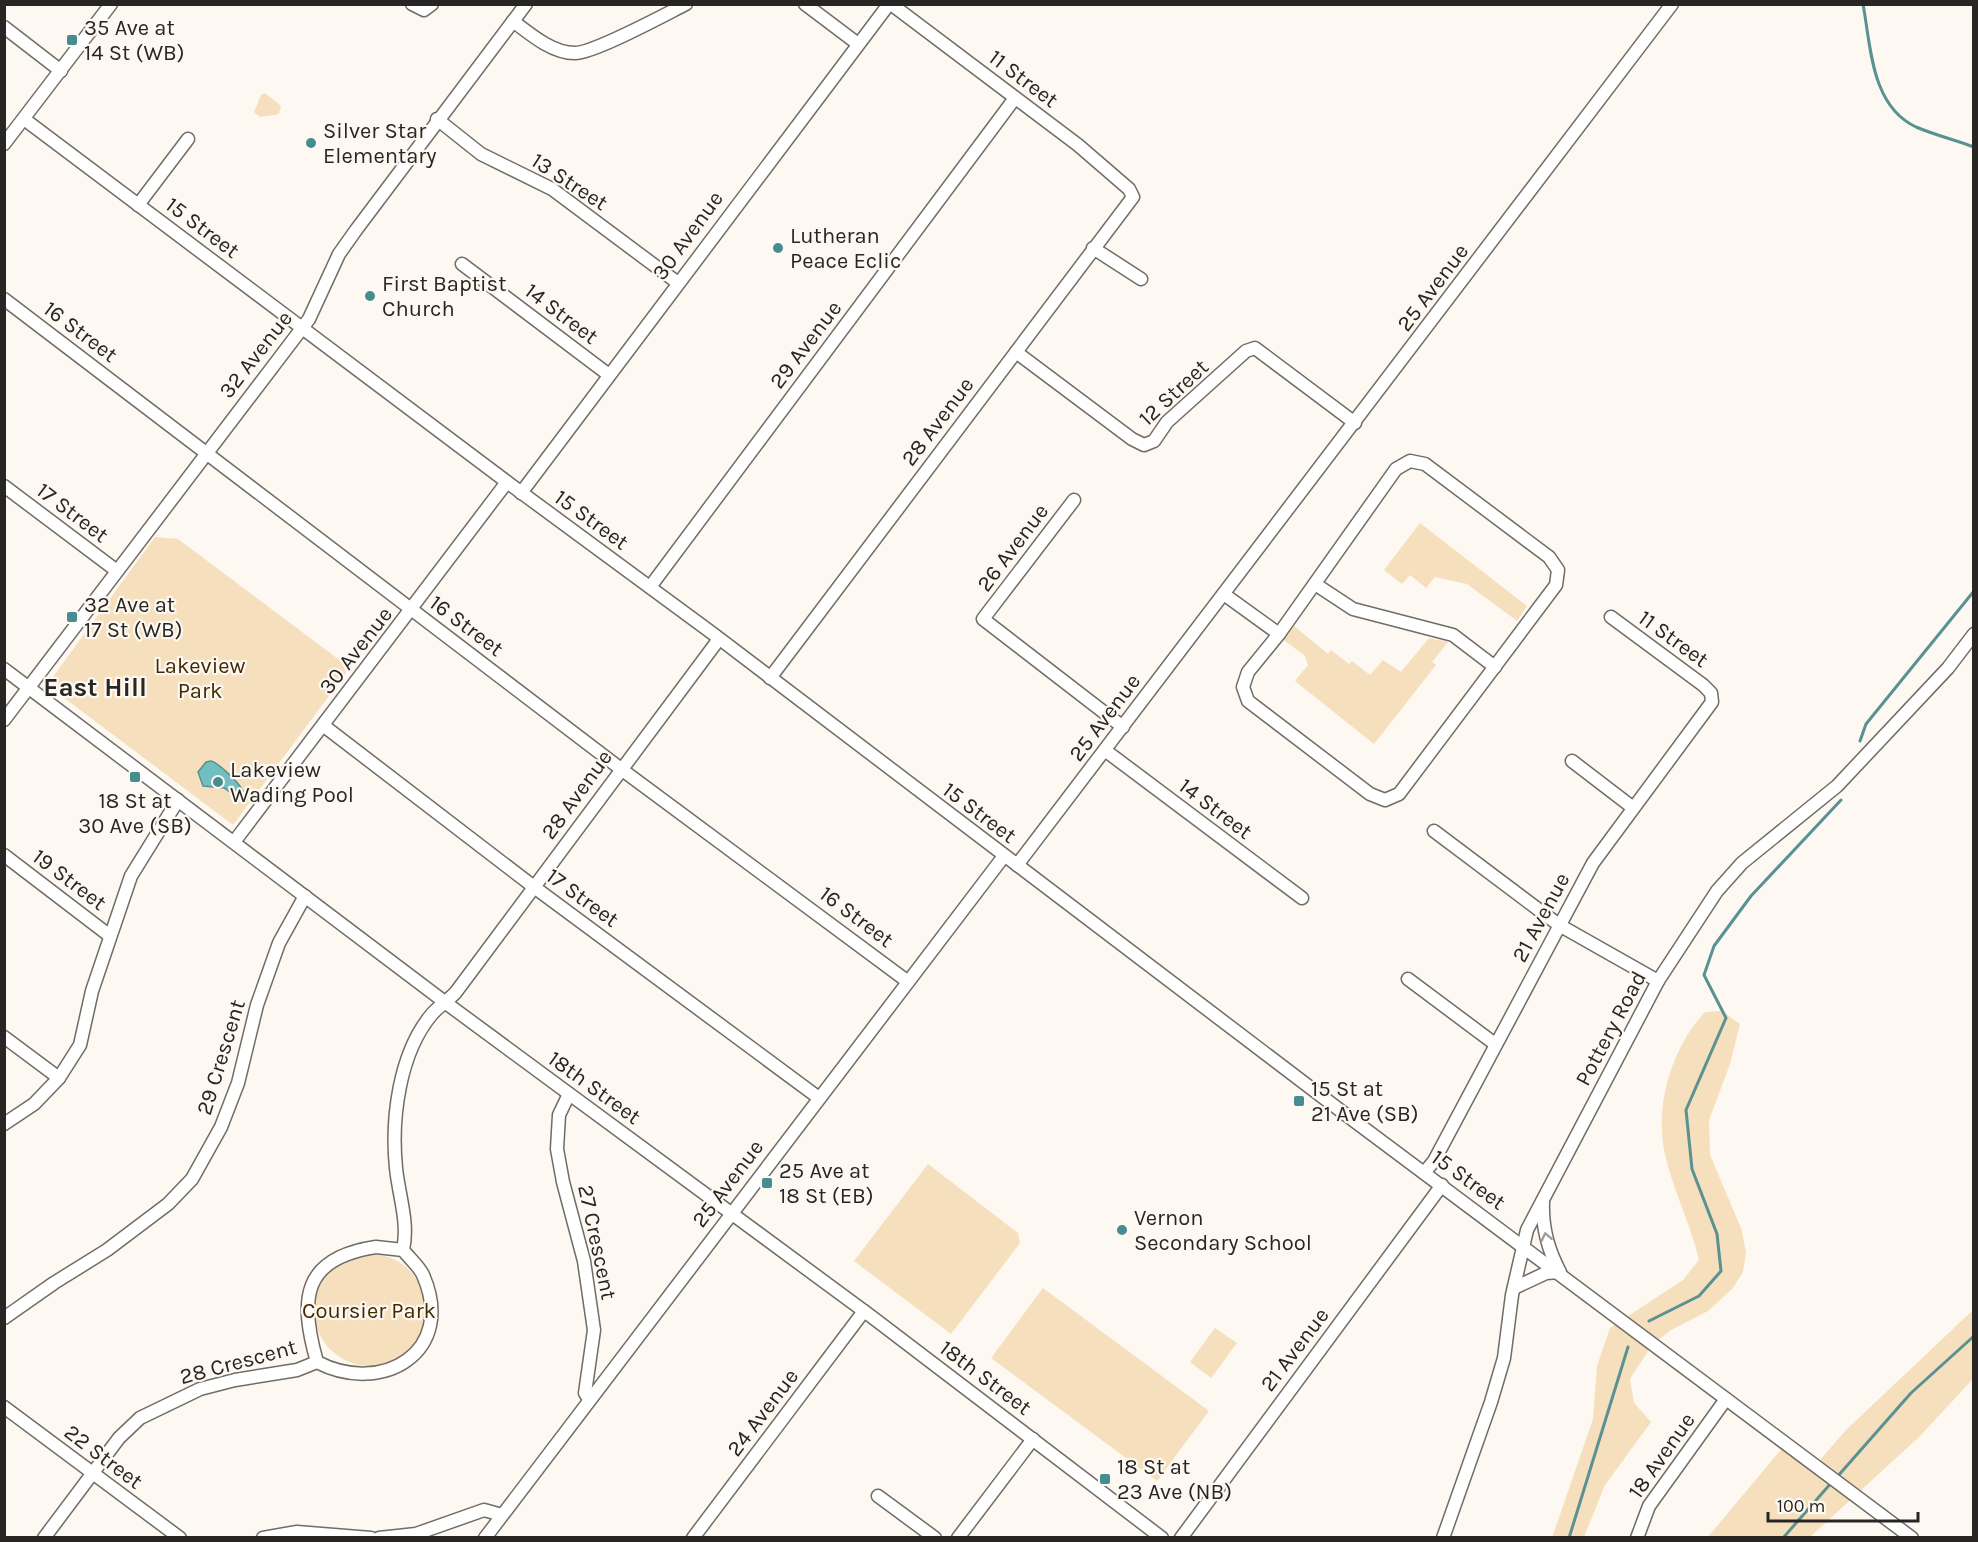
<svg xmlns="http://www.w3.org/2000/svg" width="1978" height="1542" font-family="Karla,sans-serif">
<style>
.green{fill:#f6dfbc}
.water{fill:#70bfc2;stroke:#5a9193;stroke-width:1.5}
.lines{fill:none;stroke-linecap:round;stroke-linejoin:round}
.stream{stroke:#5a9193;stroke-width:3}
.minor-casing{stroke:#706c66;stroke-width:15}
.minor{stroke:#fff;stroke-width:12}
.oneway{stroke:#9e9d9c}
.poi-dot{fill:#468d90;stroke:#fdf8f1;stroke-width:2}
.labels{text-anchor:middle;stroke-width:4.5;stroke-linejoin:round;paint-order:stroke}
.poi-label{font-size:22px;fill:#282624;stroke:#fdf8f1;text-anchor:start}
.street-label{font-size:22px;fill:#282624;stroke:#fdf8f1}
.park-label{font-size:22px;fill:#402b00;stroke:#fdf8f1}
.quarter-label{font-size:26px;font-weight:bold;fill:#282624;stroke:#fdf8f1}
</style>
<rect width="100%" height="100%" fill="#fdf8f1"/>
<g class="green">
<path d="M 265,93 L 281,106 L 279,114 L 260,117 L 254,112 L 261,95 Z"/>
<path d="M 1420,523 L 1527,606 L 1517,621 L 1467,584 L 1435,577 L 1426,588 L 1410,575 L 1402,584 L 1384,570 Z"/>
<path d="M 155,537 L 178,539 L 342,662 L 346,673 L 233,825 L 47,685 Z"/>
<path d="M 1294,626 L 1328,654 L 1331,650 L 1349,664 L 1352,661 L 1370,675 L 1383,660 L 1401,672 L 1429,638 L 1448,642 L 1432,662 L 1436,665 L 1374,744 L 1295,681 L 1308,665 L 1305,656 L 1284,640 Z"/>
<path d="M 1722,1011 L 1740,1024 L 1730,1064 L 1709,1120 L 1710,1155 L 1741,1228 L 1746,1252 L 1743,1272 L 1732,1289 L 1708,1311 L 1671,1330 L 1652,1345 L 1630,1379 L 1634,1403 L 1651,1422 L 1605,1485 L 1584,1537 L 1552,1538 L 1593,1419 L 1597,1366 L 1610,1328 L 1683,1280 L 1699,1260 C 1691,1224 1673,1191 1665,1154 C 1654,1106 1672,1047 1705,1012 Z"/>
<path d="M 928,1164 L 1018,1233 L 1020,1243 L 951,1334 L 854,1261 Z"/>
<circle cx="370" cy="1310" r="56"/>
<path d="M 1043,1288 L 1209,1411 L 1157,1481 L 991,1358 Z"/>
<path d="M 1973,1310 L 1973,1379 L 1919,1437 L 1810,1537 L 1707,1538 L 1784,1446 L 1813,1468 L 1846,1430 Z"/>
<path d="M 1215,1328 L 1237,1343 L 1211,1378 L 1190,1362 Z"/>
</g>
<path class="water" d="M 211,761 C 219,763 240,784 243,791 L 241,796 L 237,797 L 224,788 L 203,786 L 198,772 L 206,762 Z"/>
<g class="lines">
<g class="stream">
<path d="M 1863,4 C 1871,47 1871,106 1916,127 C 1935,135 1955,140 1974,147"/>
<path d="M 1860,741 L 1866,724 L 1974,591"/>
<path d="M 1649,1321 L 1699,1296 L 1721,1271 L 1717,1234 L 1692,1169 L 1686,1110 L 1726,1018 L 1704,975 L 1714,946 L 1751,896 L 1841,800"/>
<path d="M 1837,1477 L 1911,1393 L 1974,1336"/>
<path d="M 1569,1538 L 1628,1347"/>
<path d="M 1783,1538 L 1832,1482"/>
</g>
<defs>
<g id="minor">
<path d="M 412,4 L 424,10 L 432,4"/>
<path d="M 805,4 L 858,44"/>
<path d="M 513,21 C 530,34 552,53 575,53 C 594,53 664,15 686,4"/>
<path d="M 4,27 L 61,71"/>
<path d="M 24,119 L 507,482 L 712,633 L 1341,1111 L 1912,1538"/>
<path d="M 437,119 L 481,154 L 552,189 L 678,283"/>
<path d="M 4,144 L 111,4"/>
<path d="M 138,205 L 188,139"/>
<path d="M 1093,248 L 1141,279"/>
<path d="M 462,264 L 609,375"/>
<path d="M 4,299 L 621,769 L 907,981"/>
<path d="M 1016,352 L 1132,439 L 1144,445 L 1154,441 L 1167,422 L 1246,351 L 1255,348 L 1355,423"/>
<path d="M 1410,461 L 1425,464 L 1549,557 L 1558,570 L 1556,585 L 1399,794 L 1385,800 L 1370,794 L 1248,701 L 1243,687 L 1248,672 L 1279,634 L 1396,469 Z"/>
<path d="M 4,486 L 117,571"/>
<path d="M 521,493 L 889,4"/>
<path d="M 1074,500 L 983,619 L 1123,727"/>
<path d="M 1315,584 L 1353,609 L 1453,635 L 1495,667"/>
<path d="M 650,587 L 1015,98"/>
<path d="M 1225,595 L 1279,634"/>
<path d="M 4,669 L 446,1003 L 872,1317 L 1162,1538"/>
<path d="M 770,678 L 1133,197 L 1129,189 L 1078,145 L 891,4"/>
<path d="M 4,720 L 309,319 L 339,254 L 356,230 L 526,4"/>
<path d="M 324,726 L 534,887 L 819,1098"/>
<path d="M 1106,751 L 1302,898"/>
<path d="M 1572,761 L 1632,807"/>
<path d="M 1434,831 L 1559,925 L 1658,981"/>
<path d="M 234,842 L 507,482"/>
<path d="M 4,855 L 110,936"/>
<path d="M 1017,865 L 1672,4"/>
<path d="M 1408,979 L 1495,1044"/>
<path d="M 4,1037 L 59,1078"/>
<path d="M 569,1094 L 559,1115 L 557,1149 L 563,1182 L 584,1261 L 594,1330 L 585,1393 L 589,1399"/>
<path d="M 4,1124 L 34,1104 L 59,1078 L 80,1045 L 92,991 L 131,876 L 178,800"/>
<path d="M 1424,1173 L 1434,1161 L 1593,863 L 1712,702 L 1711,693 L 1703,685 L 1611,617"/>
<path d="M 376,1247 L 403,1250 C 409,1258 419,1266 423,1275 C 457,1352 382,1396 317,1362 C 299,1299 302,1258 376,1247 Z"/>
<path d="M 403,1250 C 409,1222 399,1197 396,1168 C 391,1119 399,1053 432,1014 C 439,1006 449,1000 456,992 L 719,639"/>
<path d="M 1514,1288 L 1546,1273 L 1560,1272 C 1548,1250 1542,1229 1543,1203"/>
<path d="M 4,1318 L 54,1283 L 107,1250 L 168,1204 L 192,1179 L 221,1127 L 238,1083 L 257,1005 L 279,943 L 305,896"/>
<path d="M 4,1407 L 180,1538"/>
<path d="M 878,1496 L 935,1538"/>
<path d="M 44,1538 L 119,1438 L 140,1418 L 200,1389 L 235,1380 L 297,1370 L 317,1362"/>
<path d="M 263,1538 L 297,1532 L 371,1538"/>
<path d="M 379,1538 L 416,1534 L 484,1510 L 502,1515"/>
<path d="M 485,1538 L 1004,856"/>
<path d="M 693,1538 L 864,1311"/>
<path d="M 958,1538 L 1033,1439"/>
<path d="M 1181,1538 L 1442,1185"/>
<path d="M 1443,1538 L 1491,1402 L 1504,1358 L 1512,1295 L 1527,1230 L 1658,981 L 1717,891 L 1742,863 L 1837,786 L 1948,668 L 1974,634"/>
<path d="M 1637,1538 L 1649,1506 L 1726,1399"/>
</g>
</defs>
<use href="#minor" class="minor-casing"/>
<use href="#minor" class="minor"/>
</g>
<defs><path id="oneway-chevron" d="M-2-3.5L2.5 0L-2 3.5" fill="none" stroke-width="1.6" stroke-linecap="round" stroke-linejoin="round" transform="scale(1.5)"/></defs>
<use class="oneway" href="#oneway-chevron" transform="translate(1546 1237) rotate(-102)"/>
<g class="poi-dot">
<rect x="66" y="34" width="12" height="12" rx="3"/>
<circle cx="311" cy="143" r="6"/>
<circle cx="778" cy="248" r="6"/>
<circle cx="370" cy="296" r="6"/>
<rect x="66" y="611" width="12" height="12" rx="3"/>
<rect x="129" y="771" width="12" height="12" rx="3"/>
<circle cx="218" cy="782" r="6"/>
<rect x="1293" y="1095" width="12" height="12" rx="3"/>
<rect x="761" y="1177" width="12" height="12" rx="3"/>
<circle cx="1122" cy="1230" r="6"/>
<rect x="1099" y="1473" width="12" height="12" rx="3"/>
</g>
<g class="labels">
<g class="poi-label">
<text x="84" y="35">35 Ave at<tspan x="84" dy="25">14 St (WB)</tspan></text>
<text x="323" y="138">Silver Star<tspan x="323" dy="25">Elementary</tspan></text>
<text x="790" y="243">Lutheran<tspan x="790" dy="25">Peace Eclic</tspan></text>
<text x="382" y="291">First Baptist<tspan x="382" dy="25">Church</tspan></text>
<text x="84" y="612">32 Ave at<tspan x="84" dy="25">17 St (WB)</tspan></text>
<text x="230" y="777">Lakeview<tspan x="230" dy="25">Wading Pool</tspan></text>
<text x="135" y="808" text-anchor="middle">18 St at<tspan x="135" dy="25">30 Ave (SB)</tspan></text>
<text x="1311" y="1096">15 St at<tspan x="1311" dy="25">21 Ave (SB)</tspan></text>
<text x="779" y="1178">25 Ave at<tspan x="779" dy="25">18 St (EB)</tspan></text>
<text x="1134" y="1225">Vernon<tspan x="1134" dy="25">Secondary School</tspan></text>
<text x="1117" y="1474">18 St at<tspan x="1117" dy="25">23 Ave (NB)</tspan></text>
</g>
<g class="street-label">
<text transform="translate(1024 78) rotate(37)" y="8">11 Street</text>
<text transform="translate(570 181) rotate(33)" y="8">13 Street</text>
<text transform="translate(203 227) rotate(37)" y="8">15 Street</text>
<text transform="translate(687 235) rotate(-54)" y="8">30 Avenue</text>
<text transform="translate(1432 287) rotate(-53)" y="8">25 Avenue</text>
<text transform="translate(562 313) rotate(37)" y="8">14 Street</text>
<text transform="translate(81 331) rotate(37)" y="8">16 Street</text>
<text transform="translate(805 344) rotate(-53)" y="8">29 Avenue</text>
<text transform="translate(255 354) rotate(-52)" y="8">32 Avenue</text>
<text transform="translate(1173 392) rotate(-43)" y="8">12 Street</text>
<text transform="translate(937 421) rotate(-53)" y="8">28 Avenue</text>
<text transform="translate(73 512) rotate(37)" y="8">17 Street</text>
<text transform="translate(592 519) rotate(36)" y="8">15 Street</text>
<text transform="translate(1012 547) rotate(-53)" y="8">26 Avenue</text>
<text transform="translate(467 625) rotate(37)" y="8">16 Street</text>
<text transform="translate(1674 638) rotate(36)" y="8">11 Street</text>
<text transform="translate(355 650) rotate(-52)" y="8">30 Avenue</text>
<text transform="translate(1104 717) rotate(-53)" y="8">25 Avenue</text>
<text transform="translate(576 794) rotate(-54)" y="8">28 Avenue</text>
<text transform="translate(1216 808) rotate(37)" y="8">14 Street</text>
<text transform="translate(980 812) rotate(37)" y="8">15 Street</text>
<text transform="translate(70 879) rotate(37)" y="8">19 Street</text>
<text transform="translate(583 897) rotate(36)" y="8">17 Street</text>
<text transform="translate(857 916) rotate(37)" y="8">16 Street</text>
<text transform="translate(1540 917) rotate(-62)" y="8">21 Avenue</text>
<text transform="translate(1610 1028) rotate(-62)" y="8">Pottery Road</text>
<text transform="translate(220 1057) rotate(-73)" y="8">29 Crescent</text>
<text transform="translate(595 1087) rotate(36)" y="8">18th Street</text>
<text transform="translate(1469 1179) rotate(36)" y="8">15 Street</text>
<text transform="translate(727 1183) rotate(-53)" y="8">25 Avenue</text>
<text transform="translate(598 1242) rotate(78)" y="8">27 Crescent</text>
<text transform="translate(1294 1349) rotate(-53)" y="8">21 Avenue</text>
<text transform="translate(238 1361) rotate(-15)" y="8">28 Crescent</text>
<text transform="translate(986 1377) rotate(37)" y="8">18th Street</text>
<text transform="translate(762 1412) rotate(-53)" y="8">24 Avenue</text>
<text transform="translate(1661 1455) rotate(-55)" y="8">18 Avenue</text>
<text transform="translate(104 1456) rotate(37)" y="8">22 Street</text>
</g>
<g class="park-label">
<text x="200" y="673">Lakeview<tspan x="200" dy="25">Park</tspan></text>
<text x="369" y="1318">Coursier Park</text>
</g>
<g class="quarter-label">
<text x="95" y="696">East Hill</text>
</g>
</g>
<rect width="1978" height="1542" fill="none" stroke="#282624" stroke-width="12"/>
<path d="M1768 1512v9h150v-9" fill="none" stroke="#282624" stroke-width="3"/>
<text x="1777" y="1512" font-size="18" fill="#282624" stroke="#fdf8f1" stroke-width="4.5" paint-order="stroke">100 m</text>
</svg>
